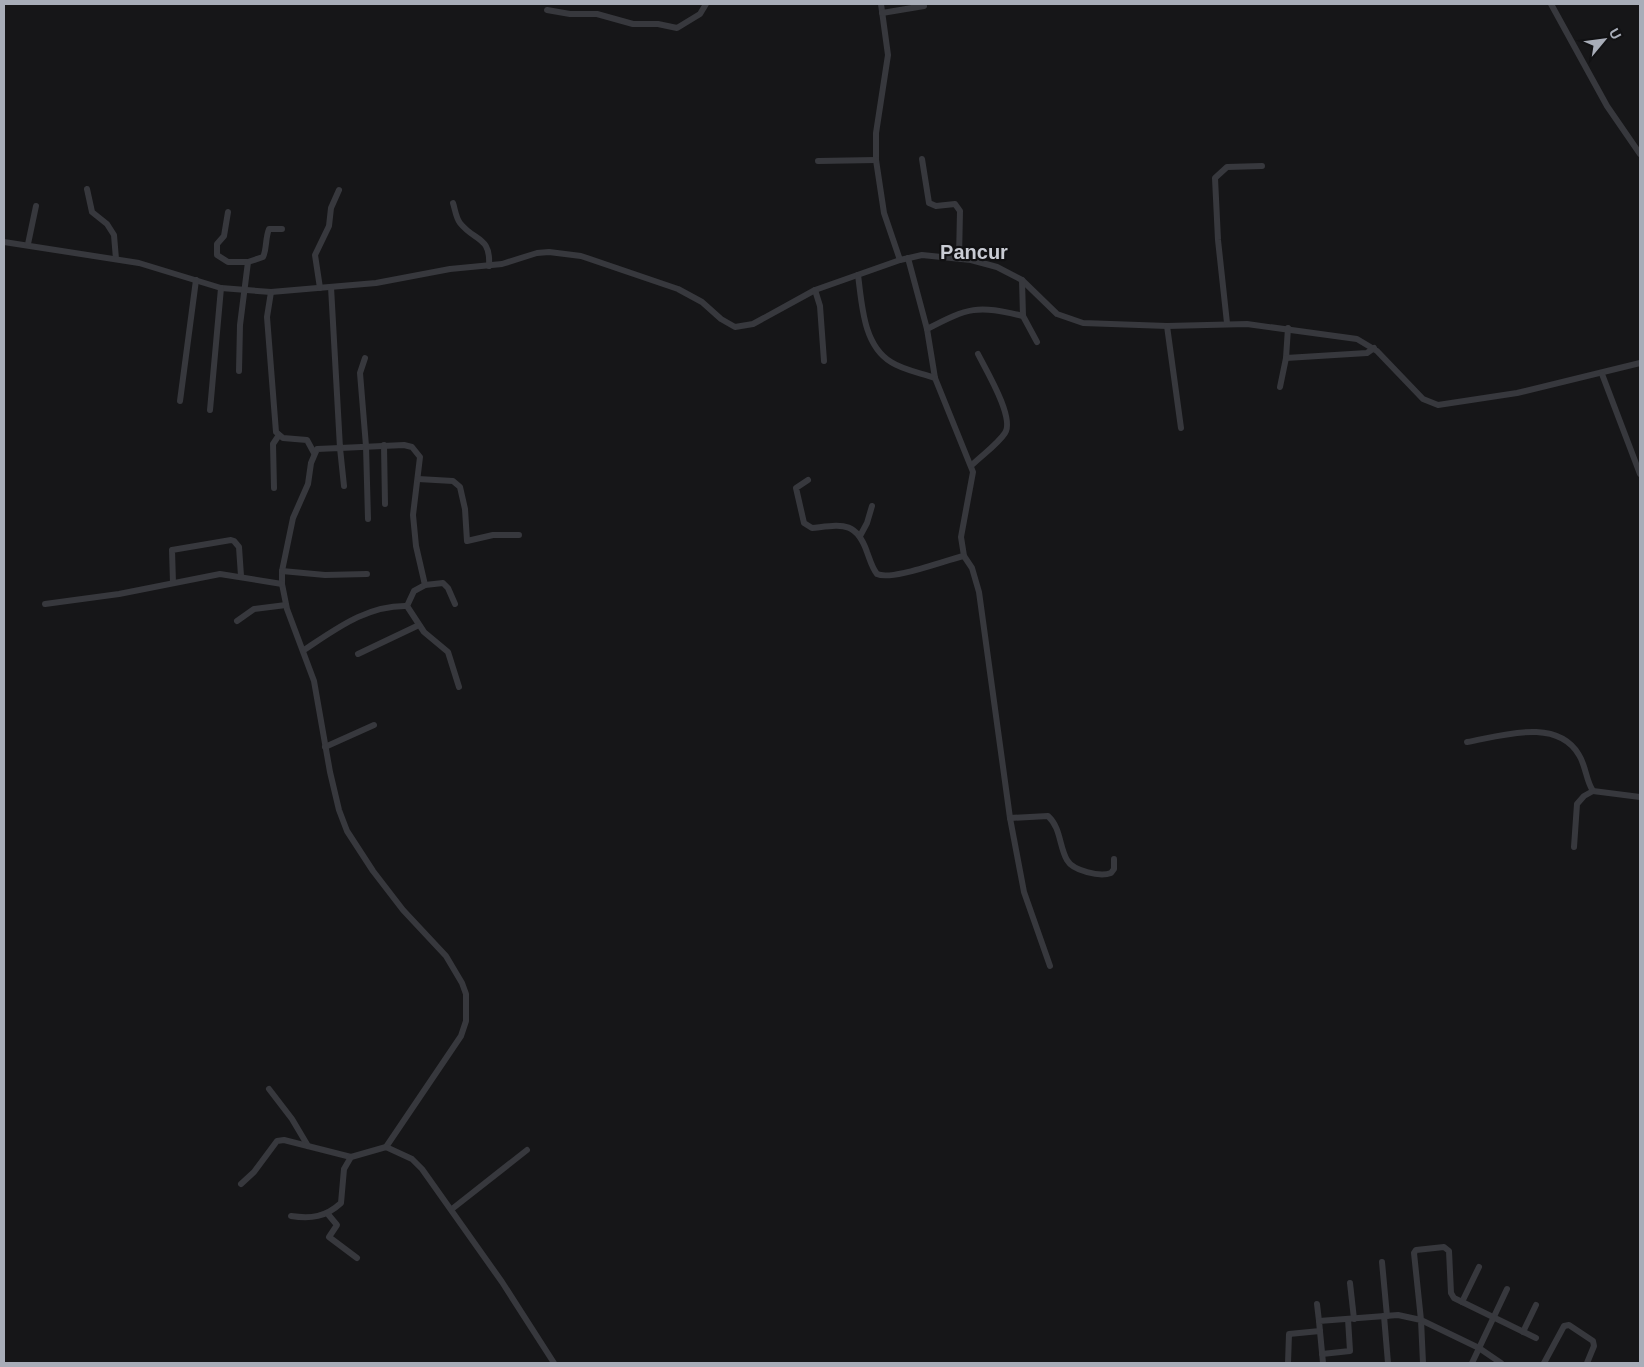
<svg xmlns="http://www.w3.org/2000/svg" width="1644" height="1367" font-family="Arial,sans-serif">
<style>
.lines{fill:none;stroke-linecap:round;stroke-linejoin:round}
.minor{stroke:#37383d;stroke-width:6}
.labels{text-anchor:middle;stroke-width:4.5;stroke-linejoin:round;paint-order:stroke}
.quarter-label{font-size:20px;font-weight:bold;fill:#c9ccd4;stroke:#111113}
</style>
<rect width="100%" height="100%" fill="#161618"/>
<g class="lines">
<g class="minor">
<path d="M 881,4 L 888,55 L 876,133 L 876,160 L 884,213 L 900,260"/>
<path d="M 1551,4 L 1607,106 L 1640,154"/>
<path d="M 547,10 L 570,14 L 597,14 L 633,24 L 658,24 L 677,28 L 700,14 L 706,4"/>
<path d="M 882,13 L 924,6"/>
<path d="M 922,159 L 929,203 L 936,206 L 955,204 L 960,211 L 959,258"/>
<path d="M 818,161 L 876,160"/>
<path d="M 87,189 L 92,212 L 107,224 L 114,235 L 116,259"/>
<path d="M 453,203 C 455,209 456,218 460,223 C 475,242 491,236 489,266"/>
<path d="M 228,212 L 224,236 L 217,244 L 217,255 L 228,262 L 248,262"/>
<path d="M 4,242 L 139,263 L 221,288 L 271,292 L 376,283 L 450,269 L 502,264 L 537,253 L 549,252 L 581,256 L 678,289 L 702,302 L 721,319 L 735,327 L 753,324 L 815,290 L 900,260 L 922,255 L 971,260 L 997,267 L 1022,280 L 1057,314 L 1083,323 L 1167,326 L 1247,324 L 1357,339 L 1377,351 L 1423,399 L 1438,405 L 1517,393 L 1640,363"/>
<path d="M 28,244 L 36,206"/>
<path d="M 908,258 L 927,329 L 935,378 L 973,472 L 961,537 L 964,556 L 972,568 L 979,592 L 1010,818 L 1024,892 L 1050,966"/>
<path d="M 858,275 C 862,304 863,345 891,362 C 903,370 921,373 935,378"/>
<path d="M 1022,280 L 1023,316 L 1037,342"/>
<path d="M 331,287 L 340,448 L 404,445 L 412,447 L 420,457 L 413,515 L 416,546 L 425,585 L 414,591 L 407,606 L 424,632 L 448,652 L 459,687"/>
<path d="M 320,288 L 315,255 L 329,226 L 331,208 L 339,190"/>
<path d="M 815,290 L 820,306 L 824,361"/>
<path d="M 271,292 L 267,317 L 276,432 L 283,438 L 307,440 L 314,453"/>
<path d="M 1227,323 L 1218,240 L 1215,178 L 1227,167 L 1262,166"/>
<path d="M 1167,326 L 1181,428"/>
<path d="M 1288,328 L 1286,358 L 1367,353 L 1374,348"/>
<path d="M 927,329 C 969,307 977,305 1023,316"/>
<path d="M 365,358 L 360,373 L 366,446 L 368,519"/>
<path d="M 239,371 L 240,325 L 248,262 L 263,257 C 267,249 265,239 269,229 L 282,229"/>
<path d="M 1602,374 L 1640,474"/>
<path d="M 1280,387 L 1286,358"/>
<path d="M 180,401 L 196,280"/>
<path d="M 210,410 L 221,288"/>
<path d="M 384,445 L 385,504"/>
<path d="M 972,465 C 982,455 997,445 1005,433 C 1015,418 986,370 978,354"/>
<path d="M 418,479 L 453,481 L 460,487 L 465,509 L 467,541 L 493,535 L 519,535"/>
<path d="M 808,480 L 796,488 L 804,523 L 812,528 C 841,525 856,520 867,552 C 870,560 872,568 877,574 C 892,581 945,560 964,556"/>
<path d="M 344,486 L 340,448 L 317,449 L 311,463 L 308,484 L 293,518 L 282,571 L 282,584 L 287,609 L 314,681 L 330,772 L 339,810 L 347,831 L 373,871 L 403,910 L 446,956 L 462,983 L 466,994 L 466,1021 L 461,1036 L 386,1147"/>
<path d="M 274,488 L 273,444 L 279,435"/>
<path d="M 860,536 L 867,523 L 872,506"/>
<path d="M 282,571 L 325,575 L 367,574"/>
<path d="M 173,583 L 172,550 L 231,540 L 234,541 L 239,547 L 241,576"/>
<path d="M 425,585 L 443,583 L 448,588 L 455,604"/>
<path d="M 45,604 L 119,594 L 220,574 L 282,584"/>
<path d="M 237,621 L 254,609 L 286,605"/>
<path d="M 304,650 C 336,629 367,605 407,606"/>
<path d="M 358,654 L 419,625"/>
<path d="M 1467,742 C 1501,736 1557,717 1579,755 C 1586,766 1586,781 1593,791 L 1640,797"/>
<path d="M 325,747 L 374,725"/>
<path d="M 1010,818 L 1048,816 C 1061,828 1059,846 1067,860 C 1073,871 1100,877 1111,873 L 1114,869 L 1114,859"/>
<path d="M 1574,847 L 1577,804 L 1584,796 L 1593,791"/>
<path d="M 269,1089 L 292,1119 L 308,1146"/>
<path d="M 241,1184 L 254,1172 L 277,1141 L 284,1140 L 351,1157"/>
<path d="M 452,1209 L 527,1150"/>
<path d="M 327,1213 L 337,1225 L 329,1237 L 357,1258"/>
<path d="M 291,1216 C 311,1219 326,1217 341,1203 L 344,1169 L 351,1157 L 386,1147 L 412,1159 L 422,1169 L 502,1282 L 554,1363"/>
<path d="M 1382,1262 L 1387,1316"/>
<path d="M 1350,1283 L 1354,1319"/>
<path d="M 1462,1302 L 1479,1267"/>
<path d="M 1317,1304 L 1319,1321"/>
<path d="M 1384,1316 L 1388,1363"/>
<path d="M 1523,1332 L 1536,1305"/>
<path d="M 1322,1354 L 1350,1351 L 1348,1319"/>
<path d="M 1288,1363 L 1289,1334 L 1320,1331"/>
<path d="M 1323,1363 L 1319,1321 L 1398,1315 L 1421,1320 L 1423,1363"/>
<path d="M 1472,1363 L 1507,1289"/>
<path d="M 1501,1363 L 1479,1348 L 1421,1320 L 1414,1253 L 1416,1250 L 1444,1247 L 1449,1251 L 1451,1293 L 1454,1298 L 1536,1338"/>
<path d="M 1544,1363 L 1564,1326 L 1569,1325 L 1593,1341 L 1594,1346 L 1587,1363"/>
</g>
</g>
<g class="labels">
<g class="quarter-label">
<text x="974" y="259">Pancur</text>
</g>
</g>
<rect width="1644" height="1367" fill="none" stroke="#a8adb8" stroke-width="10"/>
<g transform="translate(1604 40) rotate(61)" stroke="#111113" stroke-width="4" paint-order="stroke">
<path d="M0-4L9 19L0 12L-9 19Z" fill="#a8adb8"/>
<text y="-8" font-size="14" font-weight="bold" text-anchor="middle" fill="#a8adb8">U</text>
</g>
</svg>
